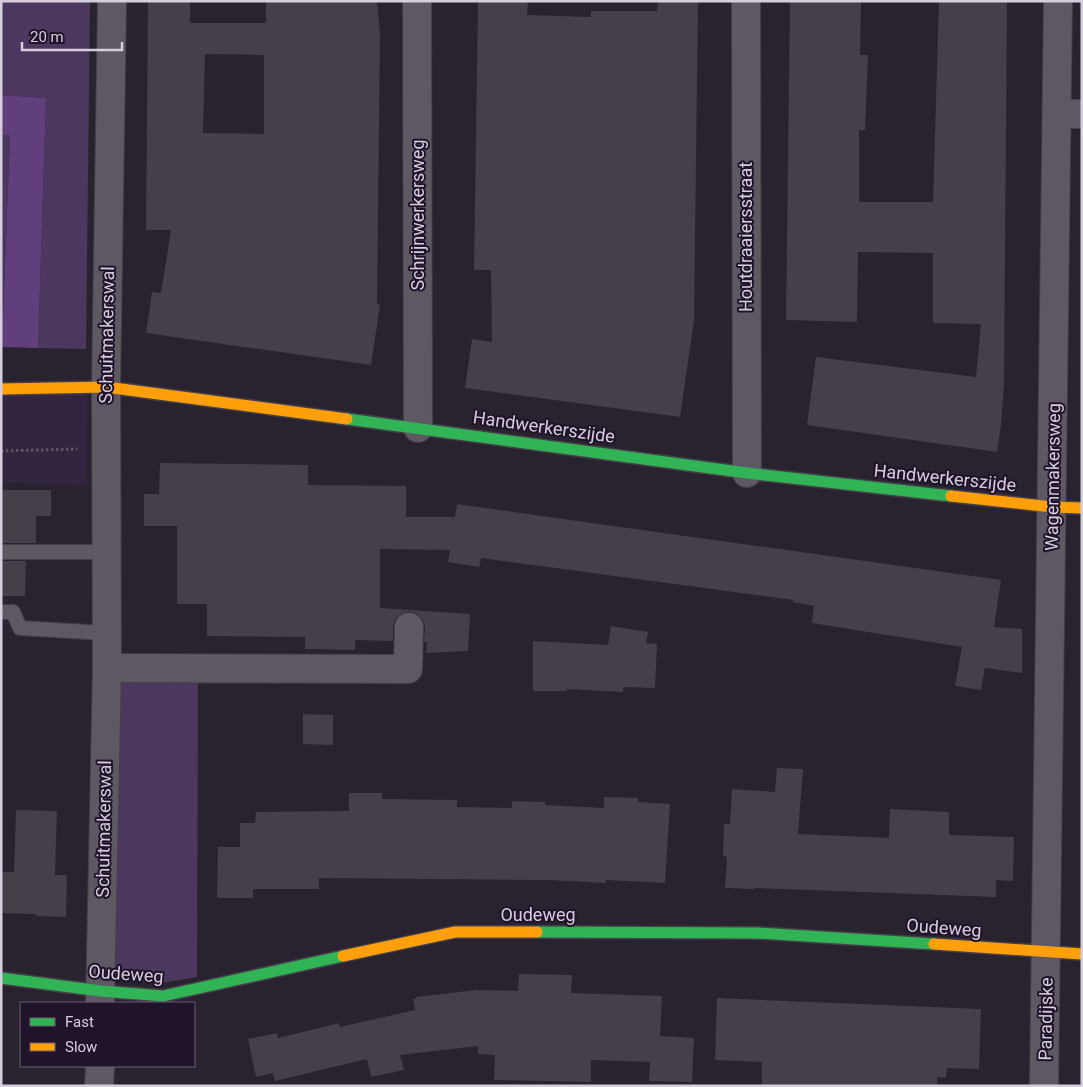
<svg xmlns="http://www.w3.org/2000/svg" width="1083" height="1087" font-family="Roboto,sans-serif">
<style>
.built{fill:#33243f}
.green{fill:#4c375e}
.forest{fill:#613f7d}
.building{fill:#453f49;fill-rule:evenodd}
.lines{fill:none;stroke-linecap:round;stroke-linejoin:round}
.lane-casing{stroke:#453f4a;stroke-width:16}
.street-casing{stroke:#453f4a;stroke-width:30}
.fast-casing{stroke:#453f4a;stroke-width:14}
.slow-casing{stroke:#453f4a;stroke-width:14}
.path{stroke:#5d5861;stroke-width:3;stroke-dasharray:2.5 2.5;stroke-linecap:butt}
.lane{stroke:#5e5862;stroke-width:14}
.street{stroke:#5e5862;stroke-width:28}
.fast{stroke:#30b455;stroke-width:11}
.slow{stroke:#ff9f0a;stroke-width:11}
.labels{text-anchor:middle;stroke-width:4;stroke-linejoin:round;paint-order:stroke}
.street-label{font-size:18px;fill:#d6cedd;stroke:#20142a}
</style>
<rect width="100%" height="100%" fill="#29222f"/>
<path class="built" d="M 1,388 L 88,391 L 87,486 L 1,482 Z"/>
<g class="green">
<path d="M 1,1 L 90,1 L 86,349 L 38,348 L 46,98 L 1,95 Z"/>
<path d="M 1,134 L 10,134 L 3,316 L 1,316 Z"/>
<path d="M 120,678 L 198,679 L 197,977 L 161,983 L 112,979 Z"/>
</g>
<path class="forest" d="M 1,95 L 46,98 L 38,348 L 1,347 L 1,316 L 3,316 L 10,135 L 1,134 Z"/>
<g class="building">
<path d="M 148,1 L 190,1 L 190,23 L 266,23 L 266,1 L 377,1 L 380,33 L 377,304 L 380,305 L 371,365 L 146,333 L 152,292 L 161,293 L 171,230 L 146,230 ZM 205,54 L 264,55 L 264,134 L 203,133 Z"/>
<path d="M 478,1 L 528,1 L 527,15 L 591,17 L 591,11 L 657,11 L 658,1 L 698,1 L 694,320 L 680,417 L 465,388 L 472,339 L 492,342 L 491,270 L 474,270 Z"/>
<path d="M 790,1 L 861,1 L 860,55 L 868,55 L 865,130 L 859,130 L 859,202 L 933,202 L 939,1 L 1007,1 L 1004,382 L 1001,425 L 997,452 L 807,425 L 816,357 L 976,377 L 981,324 L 933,323 L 933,253 L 858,252 L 857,322 L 786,320 Z"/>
<path d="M 160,463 L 308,465 L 308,485 L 406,486 L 406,517 L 455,517 L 457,504 L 1001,580 L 994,627 L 1022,629 L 1022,673 L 985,668 L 981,690 L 955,686 L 962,647 L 812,623 L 814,606 L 793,602 L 793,600 L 481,558 L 479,567 L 448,562 L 450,550 L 380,549 L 380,608 L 470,614 L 468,651 L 426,653 L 427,642 L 424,642 L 425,627 L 423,620 L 418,614 L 410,611 L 401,614 L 395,619 L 393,627 L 393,641 L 355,640 L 355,650 L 305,649 L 305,637 L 207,636 L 207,604 L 177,604 L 177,526 L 144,526 L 144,494 L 159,494 Z"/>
<path d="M 1,490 L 51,490 L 51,516 L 36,516 L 36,543 L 1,543 Z"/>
<path d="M 1,561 L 26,561 L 25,596 L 1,596 Z"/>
<path d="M 611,626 L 648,632 L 646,643 L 657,644 L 655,688 L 623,687 L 623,692 L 567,689 L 567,691 L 533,691 L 533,641 L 608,645 Z"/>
<path d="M 303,714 L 333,715 L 333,745 L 303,744 Z"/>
<path d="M 777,768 L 803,769 L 798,834 L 889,838 L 890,809 L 949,812 L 949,835 L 1014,837 L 1013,881 L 996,880 L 996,897 L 754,888 L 754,889 L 725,888 L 727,857 L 723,856 L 724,824 L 730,824 L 732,789 L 775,792 Z"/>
<path d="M 349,793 L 382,793 L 382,799 L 457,800 L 457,807 L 512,808 L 512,801 L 545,802 L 545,805 L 604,808 L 604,797 L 638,798 L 638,802 L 670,804 L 665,883 L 606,880 L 606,883 L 550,880 L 319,878 L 319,889 L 253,889 L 253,898 L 217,898 L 218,847 L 240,847 L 240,823 L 255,823 L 256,812 L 349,811 Z"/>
<path d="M 16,810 L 57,811 L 55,875 L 67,875 L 66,917 L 36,916 L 36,914 L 1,913 L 1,872 L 14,872 Z"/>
<path d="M 519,974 L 572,975 L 571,993 L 662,996 L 660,1036 L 694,1038 L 692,1082 L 649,1081 L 650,1062 L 591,1060 L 591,1082 L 494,1080 L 495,1055 L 478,1054 L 478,1046 L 400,1055 L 404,1070 L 371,1077 L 367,1059 L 275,1081 L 273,1073 L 256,1077 L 248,1039 L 277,1033 L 278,1038 L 339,1023 L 340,1027 L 415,1010 L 413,999 L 416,999 L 416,997 L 476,990 L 518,991 Z"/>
<path d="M 717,998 L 981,1009 L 979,1069 L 947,1068 L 946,1078 L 937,1077 L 937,1086 L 762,1086 L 762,1062 L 715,1060 Z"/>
</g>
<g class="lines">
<defs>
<g id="lane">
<path d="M 1,552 L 106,552"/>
<path d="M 1,612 L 13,612 L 20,628 L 106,633"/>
</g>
<g id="street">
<path d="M 417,1 L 418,428"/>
<path d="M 746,1 L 747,473"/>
<path d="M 1057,114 L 1082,114"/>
<path d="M 107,668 L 408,669 L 409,627"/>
<path d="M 100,1003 L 107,668 L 106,387 L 112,1"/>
<path d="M 99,1086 L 100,1066"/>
<path d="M 1044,1086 L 1058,1"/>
</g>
<g id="fast">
<path d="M 347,419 L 747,473 L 951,496"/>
<path d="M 537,932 L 757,933 L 934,944"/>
<path d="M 1,978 L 101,991 L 163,996 L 343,956"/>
</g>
<g id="slow">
<path d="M 1,389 L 106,387 L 347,419"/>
<path d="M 951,496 L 1052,507 L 1082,508"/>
<path d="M 934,944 L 1082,954"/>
<path d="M 343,956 L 455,932 L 537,932"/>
</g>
</defs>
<use href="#lane" class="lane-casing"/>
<use href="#street" class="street-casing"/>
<use href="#fast" class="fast-casing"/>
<use href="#slow" class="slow-casing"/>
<path class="path" d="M 1,451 L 77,449"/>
<use href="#lane" class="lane"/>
<use href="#street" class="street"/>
<use href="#fast" class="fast"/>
<use href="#slow" class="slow"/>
</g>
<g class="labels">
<g class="street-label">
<text transform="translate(418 215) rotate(-90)" y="6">Schrijnwerkersweg</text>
<text transform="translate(746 237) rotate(-90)" y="6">Houtdraaiersstraat</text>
<text transform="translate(107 335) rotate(-89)" y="6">Schuitmakerswal</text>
<text transform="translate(544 427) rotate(8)" y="6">Handwerkerszijde</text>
<text transform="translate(1053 477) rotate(-89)" y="6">Wagenmakersweg</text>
<text transform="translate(945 478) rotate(6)" y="6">Handwerkerszijde</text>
<text transform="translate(104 829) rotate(-89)" y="6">Schuitmakerswal</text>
<text x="538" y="921">Oudeweg</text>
<text transform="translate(944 928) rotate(4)" y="6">Oudeweg</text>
<text transform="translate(126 974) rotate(4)" y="6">Oudeweg</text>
<text transform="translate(1046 1019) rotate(-89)" y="6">Paradijske</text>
</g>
</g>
<rect width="1083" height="1087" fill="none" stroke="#d6cedd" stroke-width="5"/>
<rect x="20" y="1002" width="175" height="65" fill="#20142a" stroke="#695e72"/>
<rect x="30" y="1018" width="25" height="8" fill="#30b455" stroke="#695e72"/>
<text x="65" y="1027" font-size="15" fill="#d6cedd">Fast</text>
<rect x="30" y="1043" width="25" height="8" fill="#ff9f0a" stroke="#695e72"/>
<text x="65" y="1052" font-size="15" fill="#d6cedd">Slow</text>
<path d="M22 42v8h100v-8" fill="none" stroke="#d6cedd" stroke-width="2.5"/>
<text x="30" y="42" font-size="15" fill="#d6cedd" stroke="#20142a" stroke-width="4" paint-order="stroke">20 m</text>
</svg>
